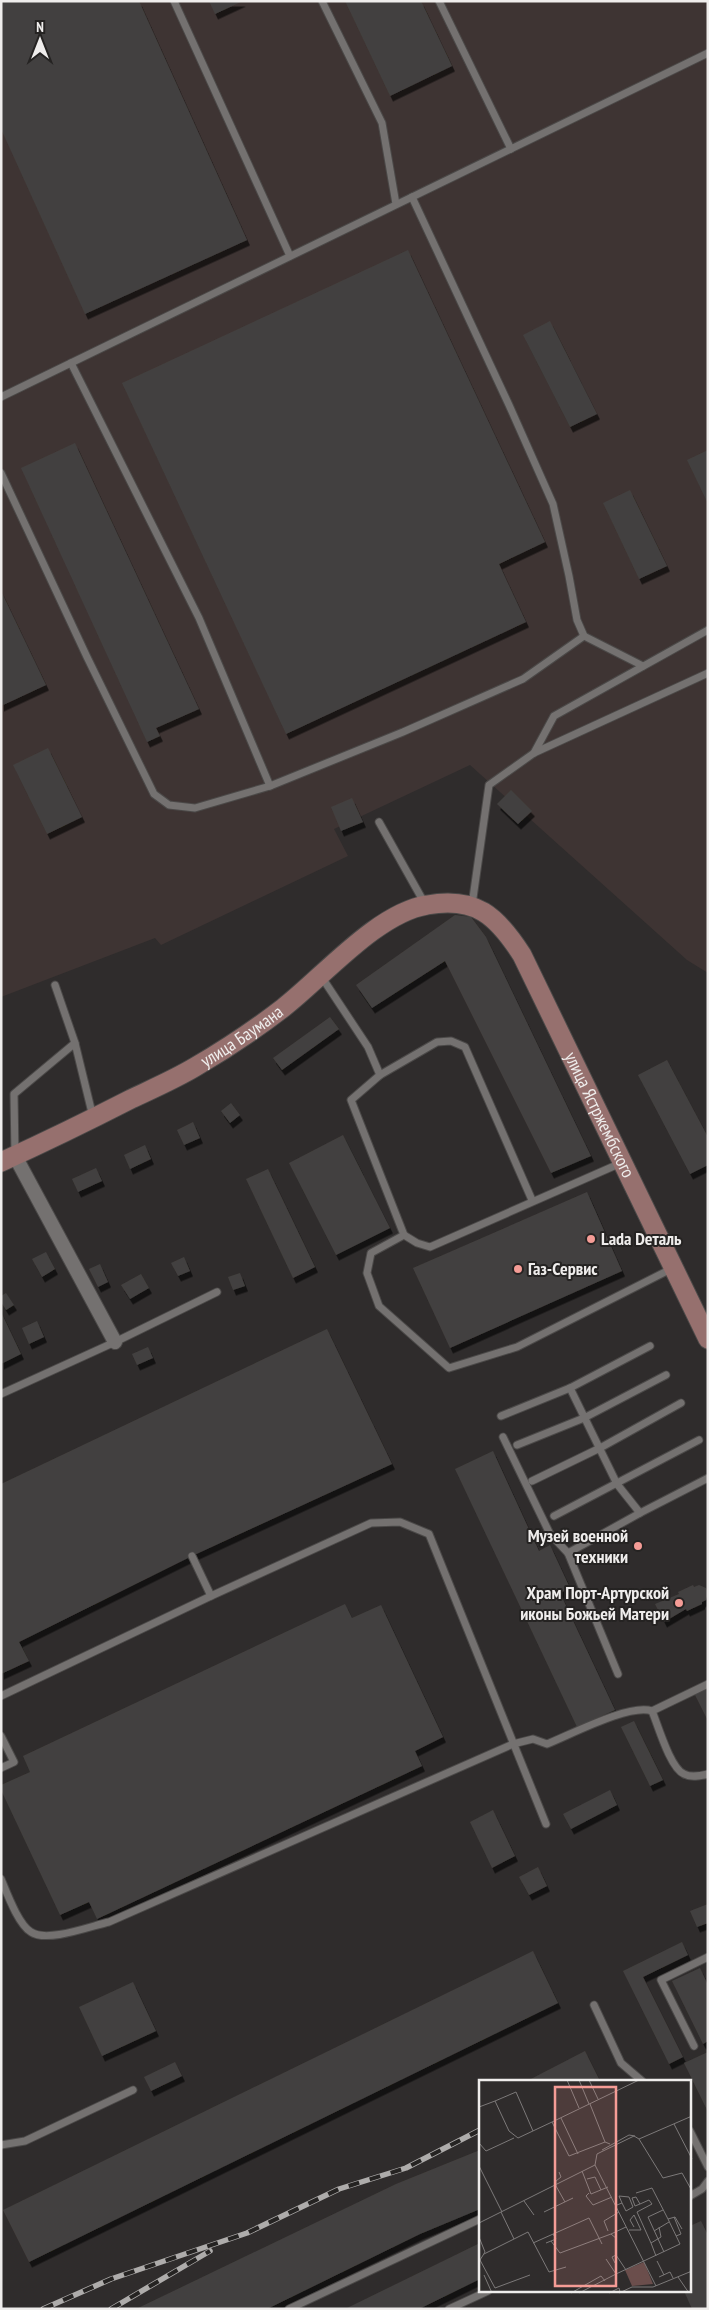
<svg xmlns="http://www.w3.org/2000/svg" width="709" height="2310" font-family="'PT Sans Narrow',sans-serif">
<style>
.built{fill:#3e3433}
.building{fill:#43403f;filter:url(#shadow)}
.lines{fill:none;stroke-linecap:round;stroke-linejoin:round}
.service-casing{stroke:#4b4948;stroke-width:9}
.minor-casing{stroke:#4b4948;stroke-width:16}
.secondary-casing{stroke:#4b4948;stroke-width:21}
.service{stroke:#747170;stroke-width:7}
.minor{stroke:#747170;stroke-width:14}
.secondary{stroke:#96706e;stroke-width:19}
.rail-casing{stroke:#aeacab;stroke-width:5.5}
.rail{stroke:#252322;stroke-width:4;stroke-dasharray:11;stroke-linecap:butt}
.poi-dot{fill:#f59c96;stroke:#252322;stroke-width:2}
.labels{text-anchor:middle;stroke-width:4;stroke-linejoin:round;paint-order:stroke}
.street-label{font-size:18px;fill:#efedec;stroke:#252322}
.poi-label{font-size:18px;font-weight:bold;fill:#efedec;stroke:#252322;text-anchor:start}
.inset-road{fill:none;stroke:#7c7979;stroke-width:1}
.view{fill:#f59c96;fill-opacity:0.15;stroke:#f59c96;stroke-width:2.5}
.inset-edge{fill:none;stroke:#efedec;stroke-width:2.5}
</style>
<defs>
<filter id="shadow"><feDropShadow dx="3" dy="5.5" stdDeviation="0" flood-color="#0009"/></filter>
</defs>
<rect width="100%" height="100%" fill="#2f2c2c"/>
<path class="built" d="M 1,1 L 708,1 L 708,973 L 687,960 L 470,765 L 334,829 L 348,856 L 161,945 L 155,938 L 1,997 Z"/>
<g class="building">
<path d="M 1,1 L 139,1 L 247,240 L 85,314 L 1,129 Z"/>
<path d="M 209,1 L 243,1 L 215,14 Z"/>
<path d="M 345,1 L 421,1 L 452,66 L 390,96 Z"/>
<path d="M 408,250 L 545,542 L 499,564 L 526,622 L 286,734 L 122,383 Z"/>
<path d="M 550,321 L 597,414 L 570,427 L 523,335 Z"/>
<path d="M 75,443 L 199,709 L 156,728 L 160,736 L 147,742 L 21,468 Z"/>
<path d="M 708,450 L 708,504 L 687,460 Z"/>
<path d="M 630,490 L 667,566 L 639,579 L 603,503 Z"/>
<path d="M 1,591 L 46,685 L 1,706 Z"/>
<path d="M 48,748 L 82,817 L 47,834 L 13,765 Z"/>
<path d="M 511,790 L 532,811 L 518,824 L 497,804 Z"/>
<path d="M 352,798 L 363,822 L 341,831 L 331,807 Z"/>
<path d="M 455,915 L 471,917 L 486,937 L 591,1156 L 551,1173 L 445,961 L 372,1008 L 356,985 Z"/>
<path d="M 330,1017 L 339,1029 L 282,1070 L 273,1058 Z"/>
<path d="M 667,1060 L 708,1137 L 708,1165 L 690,1174 L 638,1075 Z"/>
<path d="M 231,1103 L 240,1115 L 230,1123 L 221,1111 Z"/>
<path d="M 193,1122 L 200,1138 L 184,1145 L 177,1130 Z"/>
<path d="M 343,1135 L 390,1228 L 336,1255 L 289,1163 Z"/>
<path d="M 145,1145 L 151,1159 L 130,1169 L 124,1155 Z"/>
<path d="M 96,1168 L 102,1181 L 78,1192 L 72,1179 Z"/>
<path d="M 268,1169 L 315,1267 L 293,1278 L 246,1179 Z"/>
<path d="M 587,1192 L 622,1271 L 450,1348 L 413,1268 Z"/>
<path d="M 46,1252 L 55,1269 L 42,1277 L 32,1259 Z"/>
<path d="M 184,1257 L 190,1271 L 178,1276 L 171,1263 Z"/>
<path d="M 100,1264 L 108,1282 L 98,1287 L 89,1269 Z"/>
<path d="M 240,1273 L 245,1286 L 233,1290 L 228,1277 Z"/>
<path d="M 141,1274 L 149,1288 L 130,1299 L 121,1285 Z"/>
<path d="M 6,1293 L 14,1305 L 6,1310 L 1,1302 L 1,1296 Z"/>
<path d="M 1,1312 L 21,1354 L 1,1364 Z"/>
<path d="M 37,1321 L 44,1337 L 29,1344 L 22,1328 Z"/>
<path d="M 327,1329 L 392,1464 L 192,1556 L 19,1642 L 29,1661 L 1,1674 L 1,1484 Z"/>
<path d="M 148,1347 L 153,1358 L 137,1365 L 132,1354 Z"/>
<path d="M 493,1451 L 539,1551 L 550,1545 L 570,1588 L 560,1593 L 615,1710 L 577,1727 L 455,1469 Z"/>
<path d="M 693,1585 L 694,1587 L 699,1585 L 706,1588 L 708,1593 L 706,1600 L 702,1602 L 702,1604 L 687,1611 L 686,1609 L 664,1622 L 655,1604 L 679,1594 L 678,1592 Z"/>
<path d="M 345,1604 L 352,1618 L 381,1605 L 443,1737 L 415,1751 L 422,1766 L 97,1919 L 89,1902 L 60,1915 L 1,1790 L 1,1785 L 30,1772 L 23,1756 Z"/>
<path d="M 708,1686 L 708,1721 L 694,1693 Z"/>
<path d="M 634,1721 L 663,1780 L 650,1786 L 621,1727 Z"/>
<path d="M 610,1790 L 617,1805 L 571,1829 L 563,1814 Z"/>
<path d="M 493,1810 L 515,1856 L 492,1868 L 470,1822 Z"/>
<path d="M 538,1867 L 547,1886 L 529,1895 L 519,1877 Z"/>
<path d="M 708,1904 L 708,1923 L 697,1927 L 690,1911 Z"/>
<path d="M 682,1942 L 688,1955 L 643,1977 L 683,2057 L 669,2064 L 623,1971 Z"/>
<path d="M 533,1951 L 558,2003 L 29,2262 L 3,2210 Z"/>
<path d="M 700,1968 L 708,1985 L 708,2041 L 703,2044 L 672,1981 Z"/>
<path d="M 133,1982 L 156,2031 L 102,2056 L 79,2007 Z"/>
<path d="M 585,2051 L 599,2079 L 594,2081 L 527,2081 Z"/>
<path d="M 708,2052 L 708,2112 L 684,2063 Z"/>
<path d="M 175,2062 L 182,2076 L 151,2091 L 144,2077 Z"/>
<path d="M 480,2150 L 480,2209 L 420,2234 L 267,2309 L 136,2309 L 396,2184 Z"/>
<path d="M 701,2221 L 708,2235 L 708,2309 L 692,2309 L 684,2291 L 690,2291 L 690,2226 Z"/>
<path d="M 480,2243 L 480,2279 L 419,2309 L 345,2309 Z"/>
</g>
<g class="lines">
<defs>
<g id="service">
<path d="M 174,1 L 290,256"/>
<path d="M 322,1 L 382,123 L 396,204"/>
<path d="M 439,1 L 511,149"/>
<path d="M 412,197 L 509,405 L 553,504 L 569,576 L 577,620 L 584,636 L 643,666"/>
<path d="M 71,363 L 199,618 L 270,786"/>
<path d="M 1,397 L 708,53"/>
<path d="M 1,473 L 87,657 L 154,794 L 169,805 L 195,808 L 270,786 L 403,732 L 523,679 L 584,636"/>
<path d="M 534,753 L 554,716 L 708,630"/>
<path d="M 379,822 L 425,904"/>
<path d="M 472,905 L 489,785 L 534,753 L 708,673"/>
<path d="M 321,976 L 368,1047 L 380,1075 L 351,1100 L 404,1235 L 417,1243 L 430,1247 L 621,1163"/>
<path d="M 75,1043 L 93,1117"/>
<path d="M 380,1075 L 437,1042 L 451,1041 L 465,1047 L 532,1200"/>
<path d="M 15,1155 L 14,1094 L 75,1043 L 55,985"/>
<path d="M 404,1235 L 371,1253 L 367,1273 L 379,1306 L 449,1368 L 517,1347 L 673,1268"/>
<path d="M 570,1388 L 617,1484 L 640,1513"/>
<path d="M 1,1394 L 115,1342 L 217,1292"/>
<path d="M 501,1416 L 570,1388 L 650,1346"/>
<path d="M 503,1437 L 550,1534 L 568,1553"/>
<path d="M 517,1445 L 584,1418 L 666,1375"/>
<path d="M 532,1481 L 600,1448 L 681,1403"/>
<path d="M 554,1516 L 699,1440"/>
<path d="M 192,1556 L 211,1596"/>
<path d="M 618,1674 L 568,1553 L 640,1513 L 708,1478"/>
<path d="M 708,1684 L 652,1711 C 658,1725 670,1768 684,1774 C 691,1778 700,1776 708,1774"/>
<path d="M 1,1696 L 211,1596 L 371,1523 L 400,1522 L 429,1534 L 546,1824"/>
<path d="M 1,1736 L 14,1762 L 1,1768"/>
<path d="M 1,1879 C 7,1893 18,1924 31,1932 C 47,1943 91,1926 109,1922 L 513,1744 L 533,1739 L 547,1744 C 570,1735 630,1703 652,1711"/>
<path d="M 594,2005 L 621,2063 L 642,2081"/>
<path d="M 694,2046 L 661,1980 L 708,1957"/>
<path d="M 690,2131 L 708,2167"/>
<path d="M 1,2145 L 25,2141 L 133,2090"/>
<path d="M 690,2196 L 702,2189 L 708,2181"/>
<path d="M 289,2309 L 480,2219"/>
<path d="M 449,2309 L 488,2291"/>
</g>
<path id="minor" d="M 15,1156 L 115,1342"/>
<g id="secondary">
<path id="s1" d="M 1,1162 C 45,1142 88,1121 131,1099 C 152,1089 175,1079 195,1067 C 224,1050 257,1028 283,1008 C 323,977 377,913 427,905 C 476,896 497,916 522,955 L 708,1339"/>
</g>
</defs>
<use href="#service" class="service-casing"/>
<use href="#minor" class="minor-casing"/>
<use href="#secondary" class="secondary-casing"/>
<use href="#service" class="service"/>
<use href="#minor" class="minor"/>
<use href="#secondary" class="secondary"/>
<defs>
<g id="rail">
<path d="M 43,2309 L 111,2279 L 247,2233 L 339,2189 L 406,2168 L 480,2130"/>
<path d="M 111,2309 L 210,2251"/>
</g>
</defs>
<use href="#rail" class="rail-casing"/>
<use href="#rail" class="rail"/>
</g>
<g class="poi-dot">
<circle cx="591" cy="1239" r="5"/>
<circle cx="518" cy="1269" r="5"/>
<circle cx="638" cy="1546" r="5"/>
<circle cx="679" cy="1603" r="5"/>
</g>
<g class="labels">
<g class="street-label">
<text dy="6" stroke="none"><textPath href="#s1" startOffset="272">улица Баумана</textPath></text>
<text dy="6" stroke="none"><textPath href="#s1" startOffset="795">улица Ястржембского</textPath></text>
</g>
<g class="poi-label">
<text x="601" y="1245">Lada Dеталь</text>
<text x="528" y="1275">Газ-Сервис</text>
<text x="628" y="1542" text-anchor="end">Музей военной<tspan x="628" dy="21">техники</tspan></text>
<text x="669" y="1599" text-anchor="end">Храм Порт-Артурской<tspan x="669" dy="21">иконы Божьей Матери</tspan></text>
</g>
</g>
<g transform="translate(479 2080)">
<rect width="212" height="212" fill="#2f2c2c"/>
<path d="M 165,182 L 174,204 L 153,206 L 146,190 Z" fill="#6b4e4c"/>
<path class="inset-road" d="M 88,0 L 100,28M 100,0 L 110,24M 110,0 L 119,19M 111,24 L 126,62 L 131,64M 0,27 L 16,21M 82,38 L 99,74M 73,42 L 90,76 L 126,62M 195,44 L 213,79M 54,51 L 37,12 L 16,21 L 30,51 L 39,58 L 73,42 L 160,0M 160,59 L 184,98 L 203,93 L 213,111M 0,63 L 7,71 L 35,58M 123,70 L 150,55 L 156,56M 116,85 L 118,74 L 122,72 L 155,56 L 160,59 L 213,36M 0,86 L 23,132M 103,91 L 112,114 L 129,107M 80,92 L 82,97 L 77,101 L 77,106 L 86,122M 108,99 L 116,97 L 122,110M 110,113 L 107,116 L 114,125 L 133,117M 157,113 L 173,108 L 189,139M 45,121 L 55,135M 161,124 L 156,126 L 153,118 L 157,117 L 161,124 L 170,120 L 173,124 L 158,132 L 172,163M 138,125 L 143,123 L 147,131 L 154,127 L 150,117 L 140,116 L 143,123M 184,130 L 169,137 L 185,172M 22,132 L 35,159M 65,132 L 94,118M 195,137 L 202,154 L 197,156M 0,143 L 116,85 L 177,206M 150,150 L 162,150 L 155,135 L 151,140 L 155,147M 129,151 L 125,141 L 140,132M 175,151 L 190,142M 0,157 L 6,172 L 1,180 L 16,208 L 51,195M 138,159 L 132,154 L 147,147M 72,161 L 81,173 L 132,154M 54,163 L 110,138 L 123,164M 67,163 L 77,159 L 74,154M 5,174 L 49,152 L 70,192 L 87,187M 177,176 L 172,163 L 182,157 L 180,147M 127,179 L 137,194 L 201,164 L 189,139 L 196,137 L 203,149M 178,181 L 185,195M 136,183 L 133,177 L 137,175 L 147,190M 5,195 L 13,213M 180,197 L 191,192 L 194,198M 199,197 L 210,213M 92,213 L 122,196 L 126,201M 100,213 L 137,194M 130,213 L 140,208 L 141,212M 140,213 L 153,207 L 174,207 L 213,191"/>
<path class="view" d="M 76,7 L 137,7 L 137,206 L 76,206 Z"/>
<rect width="212" height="212" class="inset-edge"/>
</g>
<rect width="709" height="2310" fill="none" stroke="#efedec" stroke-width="5"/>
<g transform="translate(40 40)" stroke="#252322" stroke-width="4" paint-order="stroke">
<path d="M0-4L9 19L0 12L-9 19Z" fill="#efedec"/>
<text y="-8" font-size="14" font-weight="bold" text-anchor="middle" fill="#efedec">N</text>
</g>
</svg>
